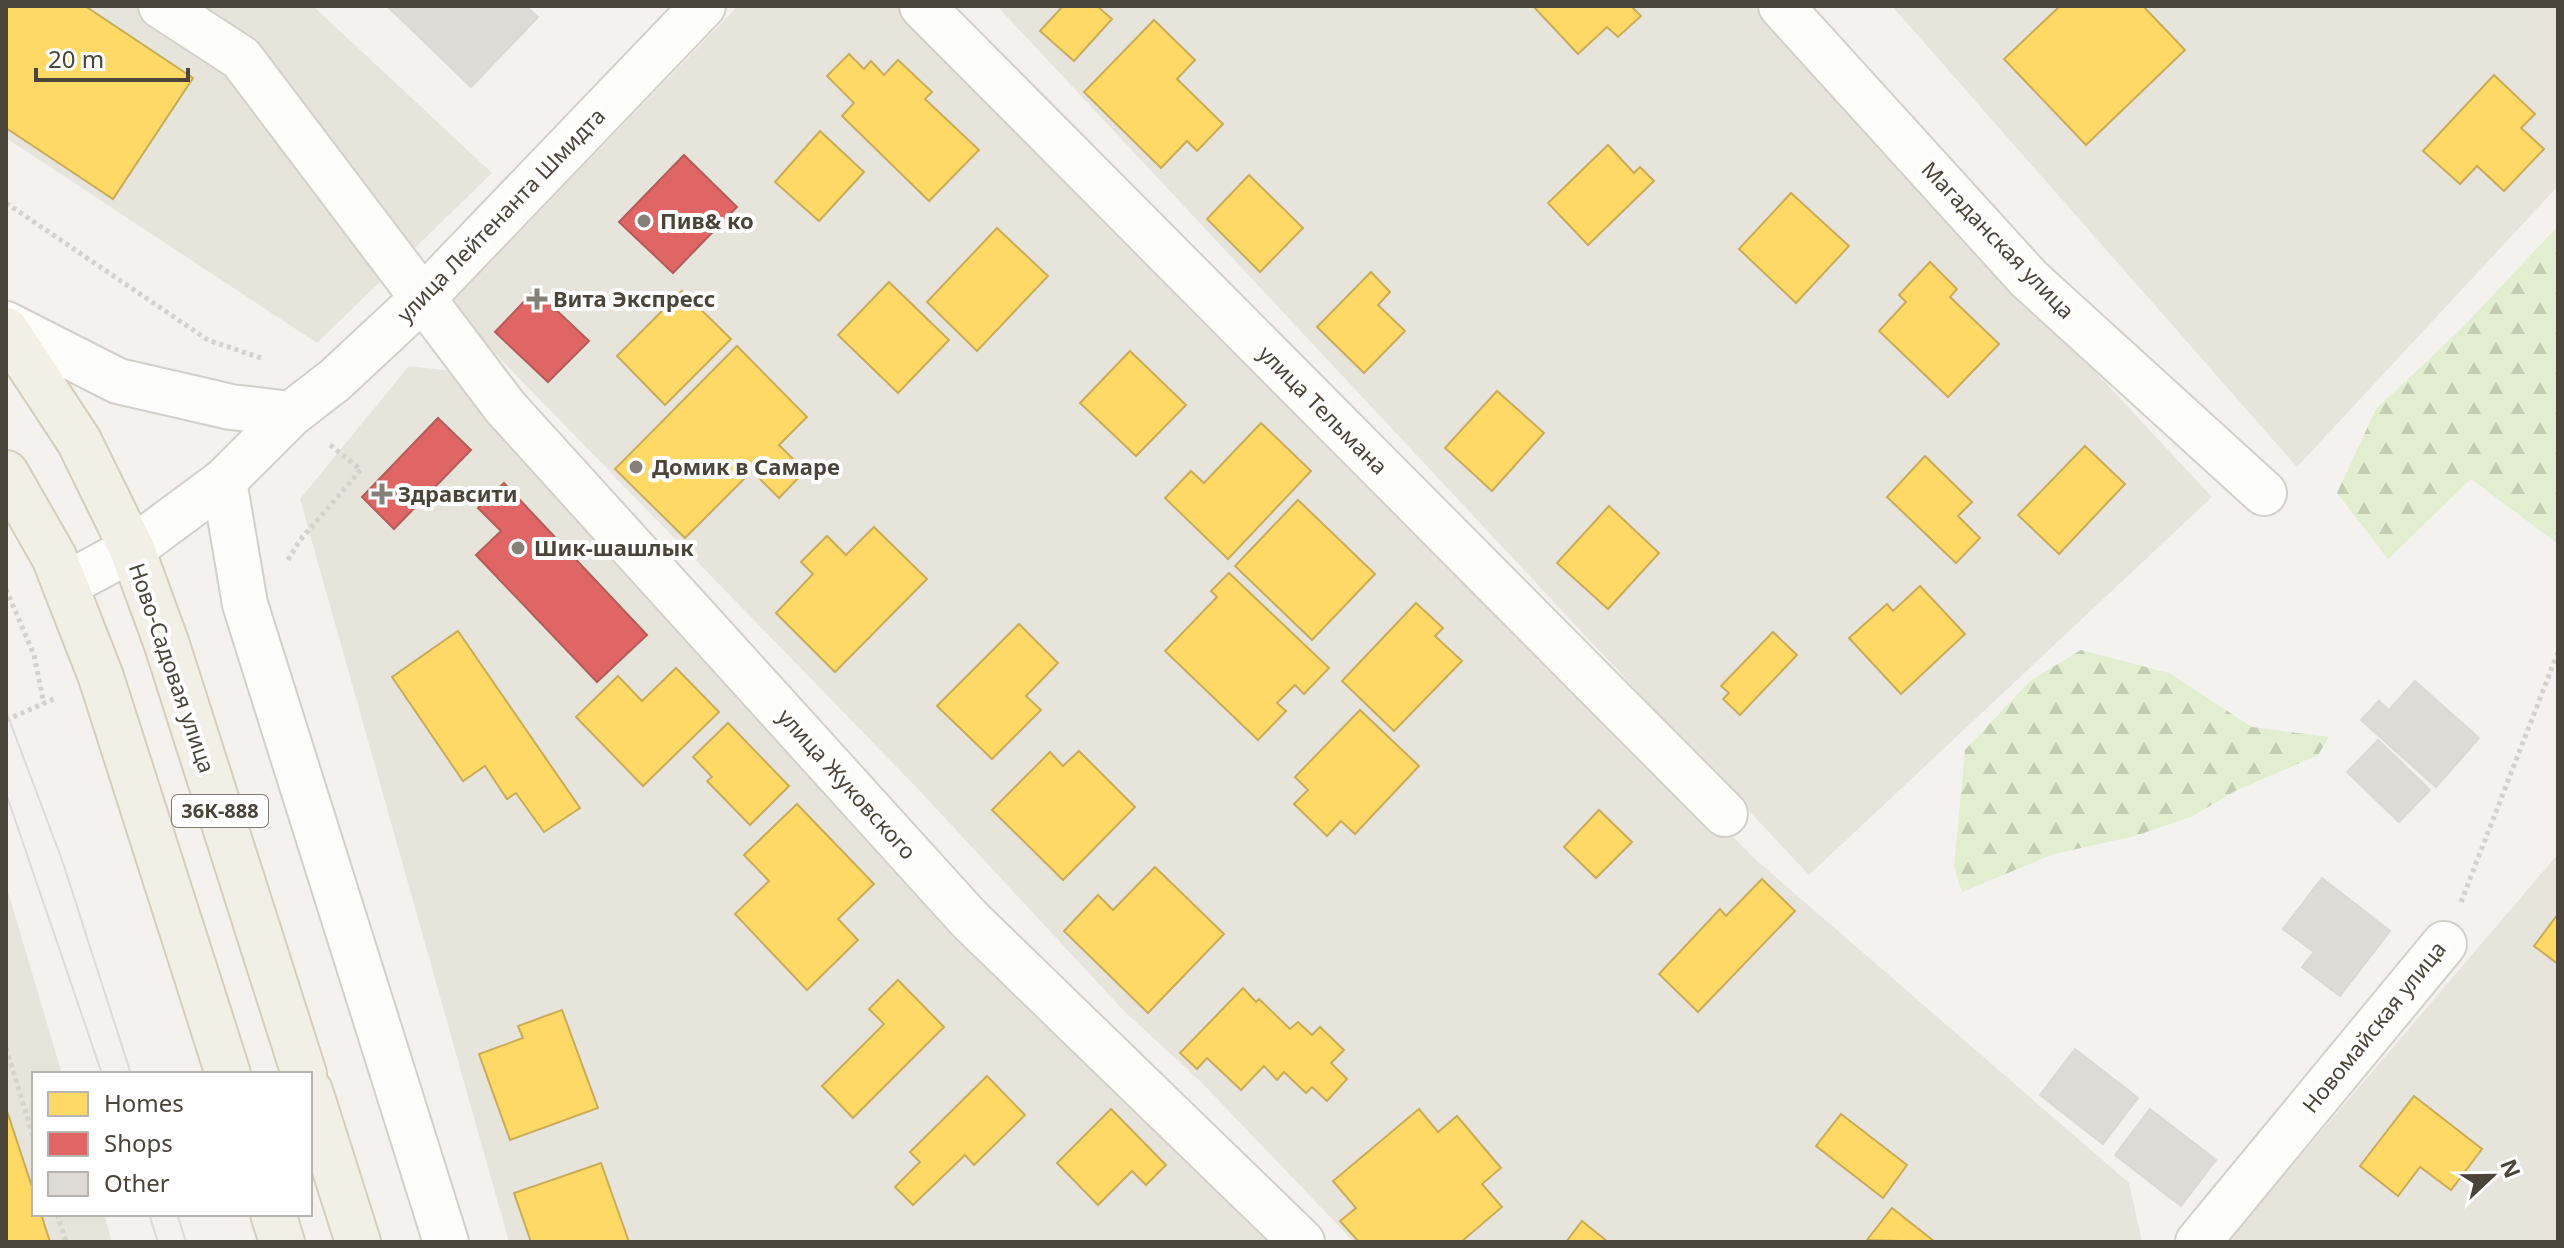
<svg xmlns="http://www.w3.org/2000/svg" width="2564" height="1248" font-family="'Noto Sans',sans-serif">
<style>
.residential{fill:#e7e4dc}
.forest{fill:url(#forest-firs)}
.homes{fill:#ffd966;stroke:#c9ac58;stroke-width:2}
.shops{fill:#e06666;stroke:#b35c58;stroke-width:2}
.building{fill:#dedbd6;stroke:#dcd9d4;stroke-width:2}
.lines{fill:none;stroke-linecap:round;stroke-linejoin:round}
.minor-casing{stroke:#d2d0cb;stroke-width:48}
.major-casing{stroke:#d6cebb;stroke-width:48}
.path{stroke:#d3d2cc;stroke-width:5;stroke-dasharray:4 4;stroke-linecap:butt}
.minor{stroke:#fdfdfc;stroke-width:44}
.major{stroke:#f2efe6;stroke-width:44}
.tram{stroke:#dbdbda;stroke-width:2}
.poi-dot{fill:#868178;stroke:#fff;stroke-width:3}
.labels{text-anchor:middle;stroke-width:8;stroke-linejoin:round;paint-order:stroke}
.shield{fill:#fff;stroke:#817c74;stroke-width:2}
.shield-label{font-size:20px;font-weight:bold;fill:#4b4439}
.street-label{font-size:22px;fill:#4b4439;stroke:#fff}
.poi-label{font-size:22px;font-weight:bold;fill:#4b4439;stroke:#fff;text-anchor:start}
</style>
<defs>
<pattern id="forest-firs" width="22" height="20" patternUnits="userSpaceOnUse" patternTransform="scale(2)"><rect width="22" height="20" fill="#e1eecf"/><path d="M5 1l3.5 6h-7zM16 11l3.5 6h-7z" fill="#c3cdb2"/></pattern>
</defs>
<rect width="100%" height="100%" fill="#f4f2ee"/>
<g class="residential">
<path d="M 6,6 L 313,6 L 492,173 L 317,343 L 6,138 Z"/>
<path d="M 738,6 L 897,6 L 1755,859 L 2129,1183 L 2142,1242 L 1354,1242 L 1203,1084 L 1124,1011 L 918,789 L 448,305 Z"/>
<path d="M 997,6 L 1754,6 L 2212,497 L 1809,875 Z"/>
<path d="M 1892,6 L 2558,6 L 2558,186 L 2297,467 Z"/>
<path d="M 409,366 L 461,372 L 1278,1242 L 509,1242 L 300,499 Z"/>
<path d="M 2558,854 L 2558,1242 L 2227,1242 Z"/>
<path d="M 6,885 L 62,1074 L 34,1074 L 34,1214 L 104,1214 L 112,1242 L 6,1242 Z"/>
</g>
<g class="forest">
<path d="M 2558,226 L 2558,544 L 2471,479 L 2388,559 L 2337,493 L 2376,409 L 2460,330 Z"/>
<path d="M 2081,650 L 2169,673 L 2252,727 L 2329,737 L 2318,755 L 2235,791 L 2193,816 L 2135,836 L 2054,854 L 1962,892 L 1954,867 L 1965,750 L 2030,681 Z"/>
</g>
<g class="homes">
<path d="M 6,6 L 85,6 L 193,78 L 113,199 L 6,128 Z"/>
<path d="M 1063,6 L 1097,6 L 1112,19 L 1074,61 L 1040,31 Z"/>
<path d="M 1533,6 L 1631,6 L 1641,16 L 1618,37 L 1607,27 L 1578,54 Z"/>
<path d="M 2060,6 L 2143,6 L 2185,50 L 2086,145 L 2004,59 Z"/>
<path d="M 1154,20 L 1195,60 L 1177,79 L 1223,124 L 1197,151 L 1187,141 L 1161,168 L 1084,92 Z"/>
<path d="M 849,54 L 864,69 L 871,61 L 884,75 L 898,60 L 932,92 L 925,99 L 979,150 L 929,201 L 842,116 L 854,103 L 827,76 Z"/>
<path d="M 2494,75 L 2535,114 L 2521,128 L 2544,149 L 2504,191 L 2477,166 L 2460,184 L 2423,151 Z"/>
<path d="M 820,131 L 864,172 L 819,221 L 775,182 Z"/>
<path d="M 1608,145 L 1634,173 L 1640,167 L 1654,181 L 1588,245 L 1548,203 Z"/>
<path d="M 1249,175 L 1303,228 L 1260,272 L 1207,219 Z"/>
<path d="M 1791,193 L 1849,246 L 1796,303 L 1739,249 Z"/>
<path d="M 997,228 L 1048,276 L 977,351 L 927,302 Z"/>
<path d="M 1930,262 L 1957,289 L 1950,297 L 1999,344 L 1948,397 L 1879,331 L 1906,302 L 1899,295 Z"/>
<path d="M 1371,272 L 1390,292 L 1378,305 L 1405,331 L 1364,373 L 1317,327 Z"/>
<path d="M 889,282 L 949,340 L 898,393 L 838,335 Z"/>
<path d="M 682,291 L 731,339 L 665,405 L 617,356 Z"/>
<path d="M 737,346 L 807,417 L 779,445 L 805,471 L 779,498 L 752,471 L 685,538 L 615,469 Z"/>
<path d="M 1130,351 L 1186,405 L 1136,456 L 1080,403 Z"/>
<path d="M 1497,391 L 1544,433 L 1492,491 L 1445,448 Z"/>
<path d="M 1261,423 L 1311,471 L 1228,559 L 1165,498 L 1191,471 L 1204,483 Z"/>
<path d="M 2085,446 L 2125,484 L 2059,554 L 2018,515 Z"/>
<path d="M 1925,456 L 1972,502 L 1958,516 L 1980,538 L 1956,563 L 1887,497 Z"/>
<path d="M 1298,500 L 1375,574 L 1312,640 L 1235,566 Z"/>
<path d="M 1609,506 L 1659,553 L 1608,609 L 1557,563 Z"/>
<path d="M 874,527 L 927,579 L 835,672 L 776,613 L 813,574 L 801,562 L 827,536 L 846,555 Z"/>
<path d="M 1229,573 L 1329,668 L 1304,694 L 1295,685 L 1277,703 L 1286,711 L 1258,740 L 1165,651 L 1217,597 L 1211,591 Z"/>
<path d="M 1920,586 L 1965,634 L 1901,694 L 1849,638 L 1887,604 L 1893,611 Z"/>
<path d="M 1416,603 L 1443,628 L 1435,636 L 1462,661 L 1394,731 L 1342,681 Z"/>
<path d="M 1019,624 L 1058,663 L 1026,696 L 1041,710 L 992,759 L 937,706 Z"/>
<path d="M 458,631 L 580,808 L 544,832 L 516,793 L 507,799 L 485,766 L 463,781 L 392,677 Z"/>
<path d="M 1773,632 L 1797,655 L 1740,715 L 1723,699 L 1729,693 L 1721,686 Z"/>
<path d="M 676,668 L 719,712 L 643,786 L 576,717 L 618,676 L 642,701 Z"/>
<path d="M 1360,710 L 1419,766 L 1355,834 L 1341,821 L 1327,836 L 1294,804 L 1308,790 L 1295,777 Z"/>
<path d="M 728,723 L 789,786 L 750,825 L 707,781 L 712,777 L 693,757 Z"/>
<path d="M 1079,751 L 1135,807 L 1063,880 L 992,810 L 1050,752 L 1063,766 Z"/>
<path d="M 797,804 L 874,884 L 838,919 L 858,940 L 807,990 L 735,914 L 769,881 L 744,855 Z"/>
<path d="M 1599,810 L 1632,842 L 1596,878 L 1564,847 Z"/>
<path d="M 1155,867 L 1224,934 L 1148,1013 L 1064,931 L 1098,895 L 1113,910 Z"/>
<path d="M 1762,879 L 1795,911 L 1698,1012 L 1659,974 L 1720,909 L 1726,916 Z"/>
<path d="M 2558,914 L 2558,964 L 2534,946 Z"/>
<path d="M 898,980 L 944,1027 L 853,1118 L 822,1086 L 884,1024 L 869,1009 Z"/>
<path d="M 1243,988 L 1256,1002 L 1259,999 L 1290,1029 L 1298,1022 L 1312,1035 L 1320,1027 L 1344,1050 L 1331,1063 L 1347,1079 L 1327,1101 L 1312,1087 L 1306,1093 L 1284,1072 L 1277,1080 L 1264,1066 L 1241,1090 L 1207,1058 L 1197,1069 L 1180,1053 Z"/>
<path d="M 562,1010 L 598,1108 L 510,1140 L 479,1054 L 523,1038 L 518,1026 Z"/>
<path d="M 987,1076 L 1025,1115 L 974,1165 L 965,1155 L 913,1205 L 895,1187 L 920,1162 L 910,1152 Z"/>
<path d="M 2414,1096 L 2482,1149 L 2451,1190 L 2420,1167 L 2398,1196 L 2360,1166 Z"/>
<path d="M 6,1108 L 34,1193 L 34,1214 L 41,1214 L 50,1242 L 6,1242 Z"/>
<path d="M 1111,1109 L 1166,1165 L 1146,1185 L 1132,1171 L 1098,1205 L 1057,1163 Z"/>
<path d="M 1419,1109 L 1438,1132 L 1457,1116 L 1501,1168 L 1482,1184 L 1502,1207 L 1461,1242 L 1359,1242 L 1340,1221 L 1356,1208 L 1333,1181 Z"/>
<path d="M 1841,1114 L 1907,1165 L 1883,1198 L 1816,1146 Z"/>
<path d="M 601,1163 L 629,1242 L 531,1242 L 514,1193 Z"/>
<path d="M 1892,1208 L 1935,1242 L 1867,1240 Z"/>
<path d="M 1582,1221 L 1608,1242 L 1566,1242 Z"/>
</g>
<g class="shops">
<path d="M 684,155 L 737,207 L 673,273 L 619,222 Z"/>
<path d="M 535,290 L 589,341 L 548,382 L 495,332 Z"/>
<path d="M 438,418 L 471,450 L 394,529 L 362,497 Z"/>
<path d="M 504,483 L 647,635 L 597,682 L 476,555 L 501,531 L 478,508 Z"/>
</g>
<g class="building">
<path d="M 387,6 L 526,6 L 538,17 L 471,87 Z"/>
<path d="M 2415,681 L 2479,738 L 2436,787 L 2361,720 L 2379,701 L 2389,710 Z"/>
<path d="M 2378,740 L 2430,790 L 2399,822 L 2347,772 Z"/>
<path d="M 2322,878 L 2390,931 L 2340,996 L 2302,967 L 2314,952 L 2283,929 Z"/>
<path d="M 2075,1049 L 2138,1098 L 2103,1144 L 2040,1095 Z"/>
<path d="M 2150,1109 L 2216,1160 L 2181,1206 L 2115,1155 Z"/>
</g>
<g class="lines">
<defs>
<g id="minor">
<path d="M 161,6 L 241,58 L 505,407 L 969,919 L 1302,1242"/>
<path d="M 922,6 L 1725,814"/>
<path d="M 1781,6 L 2029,279 L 2264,493"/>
<path d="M 6,324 L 118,381 L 231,407 L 291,414"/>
<path d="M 224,481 L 245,604 L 446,1242"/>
<path d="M 65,585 L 132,549 L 224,481 L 291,414 L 335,380 L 423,298 L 703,6"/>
<path d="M 2198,1242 L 2444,944"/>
</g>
<g id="major">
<path d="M 6,330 L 79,441 L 132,549 L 167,645 L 304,1074"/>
<path d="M 6,473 L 54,557 L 101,677 L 228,1074"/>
<path d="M 310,1091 L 358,1242"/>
<path d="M 273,1214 L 282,1242"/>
</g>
</defs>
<use href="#minor" class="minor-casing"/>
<use href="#major" class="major-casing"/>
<g class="path">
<path d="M 6,203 L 208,340 L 264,359"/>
<path d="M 288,560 L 300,540 L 361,470 L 329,444"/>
<path d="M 6,589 L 34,655 L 44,704"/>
<path d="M 6,720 L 56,698"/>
<path d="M 2461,902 L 2558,652"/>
<path d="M 6,1048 L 34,1139"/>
<path d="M 57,1214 L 66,1242"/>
</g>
<use href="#minor" class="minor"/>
<use href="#major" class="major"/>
<g class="tram">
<path d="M 6,711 L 62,860 L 131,1074"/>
<path d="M 6,793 L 102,1074"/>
<path d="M 149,1214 L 158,1242"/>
<path d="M 177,1214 L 186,1242"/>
</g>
</g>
<g class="poi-dot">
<circle cx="644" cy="221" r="8"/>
<path d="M533 287h8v8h8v8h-8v8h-8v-8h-8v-8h8z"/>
<circle cx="636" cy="467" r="8"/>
<path d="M378 482h8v8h8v8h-8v8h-8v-8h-8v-8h8z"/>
<circle cx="518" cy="548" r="8"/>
</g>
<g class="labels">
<rect class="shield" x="172" y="795" width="96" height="32" rx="6"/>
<g class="shield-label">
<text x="220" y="818">36К-888</text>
</g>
<g class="street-label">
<text transform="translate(501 215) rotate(-46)" y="8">улица Лейтенанта Шмидта</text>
<text transform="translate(1998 240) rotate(46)" y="8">Магаданская улица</text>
<text transform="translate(1323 410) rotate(45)" y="8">улица Тельмана</text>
<text transform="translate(172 668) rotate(71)" y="8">Ново-Садовая улица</text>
<text transform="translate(847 784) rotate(48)" y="8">улица Жуковского</text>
<text transform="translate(2374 1027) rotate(-51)" y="8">Новомайская улица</text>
</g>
<g class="poi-label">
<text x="660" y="229">Пив&amp; ко</text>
<text x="553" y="307">Вита Экспресс</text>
<text x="652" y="475">Домик в Самаре</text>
<text x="398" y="502">Здравсити</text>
<text x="534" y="556">Шик-шашлык</text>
</g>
</g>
<rect width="2564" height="1248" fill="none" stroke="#4b4439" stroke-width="16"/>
<rect x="32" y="1072" width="280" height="144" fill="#ffffff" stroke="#b7b4b0" stroke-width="2"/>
<rect x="48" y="1092" width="40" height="24" fill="#ffd966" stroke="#b7b4b0" stroke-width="2"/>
<text x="104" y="1112" font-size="24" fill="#4b4439">Homes</text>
<rect x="48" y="1132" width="40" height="24" fill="#e06666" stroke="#b7b4b0" stroke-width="2"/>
<text x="104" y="1152" font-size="24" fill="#4b4439">Shops</text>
<rect x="48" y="1172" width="40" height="24" fill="#dedbd6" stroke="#b7b4b0" stroke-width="2"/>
<text x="104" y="1192" font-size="24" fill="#4b4439">Other</text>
<g transform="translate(2492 1176) rotate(68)" stroke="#ffffff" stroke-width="6" paint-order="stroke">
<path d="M0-6L14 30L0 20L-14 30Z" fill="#4b4439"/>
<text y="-12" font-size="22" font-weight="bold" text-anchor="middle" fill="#4b4439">N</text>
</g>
<path d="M36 68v12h152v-12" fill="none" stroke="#4b4439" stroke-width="4"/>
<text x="48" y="68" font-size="24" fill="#4b4439" stroke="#ffffff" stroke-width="6" paint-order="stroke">20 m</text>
</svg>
